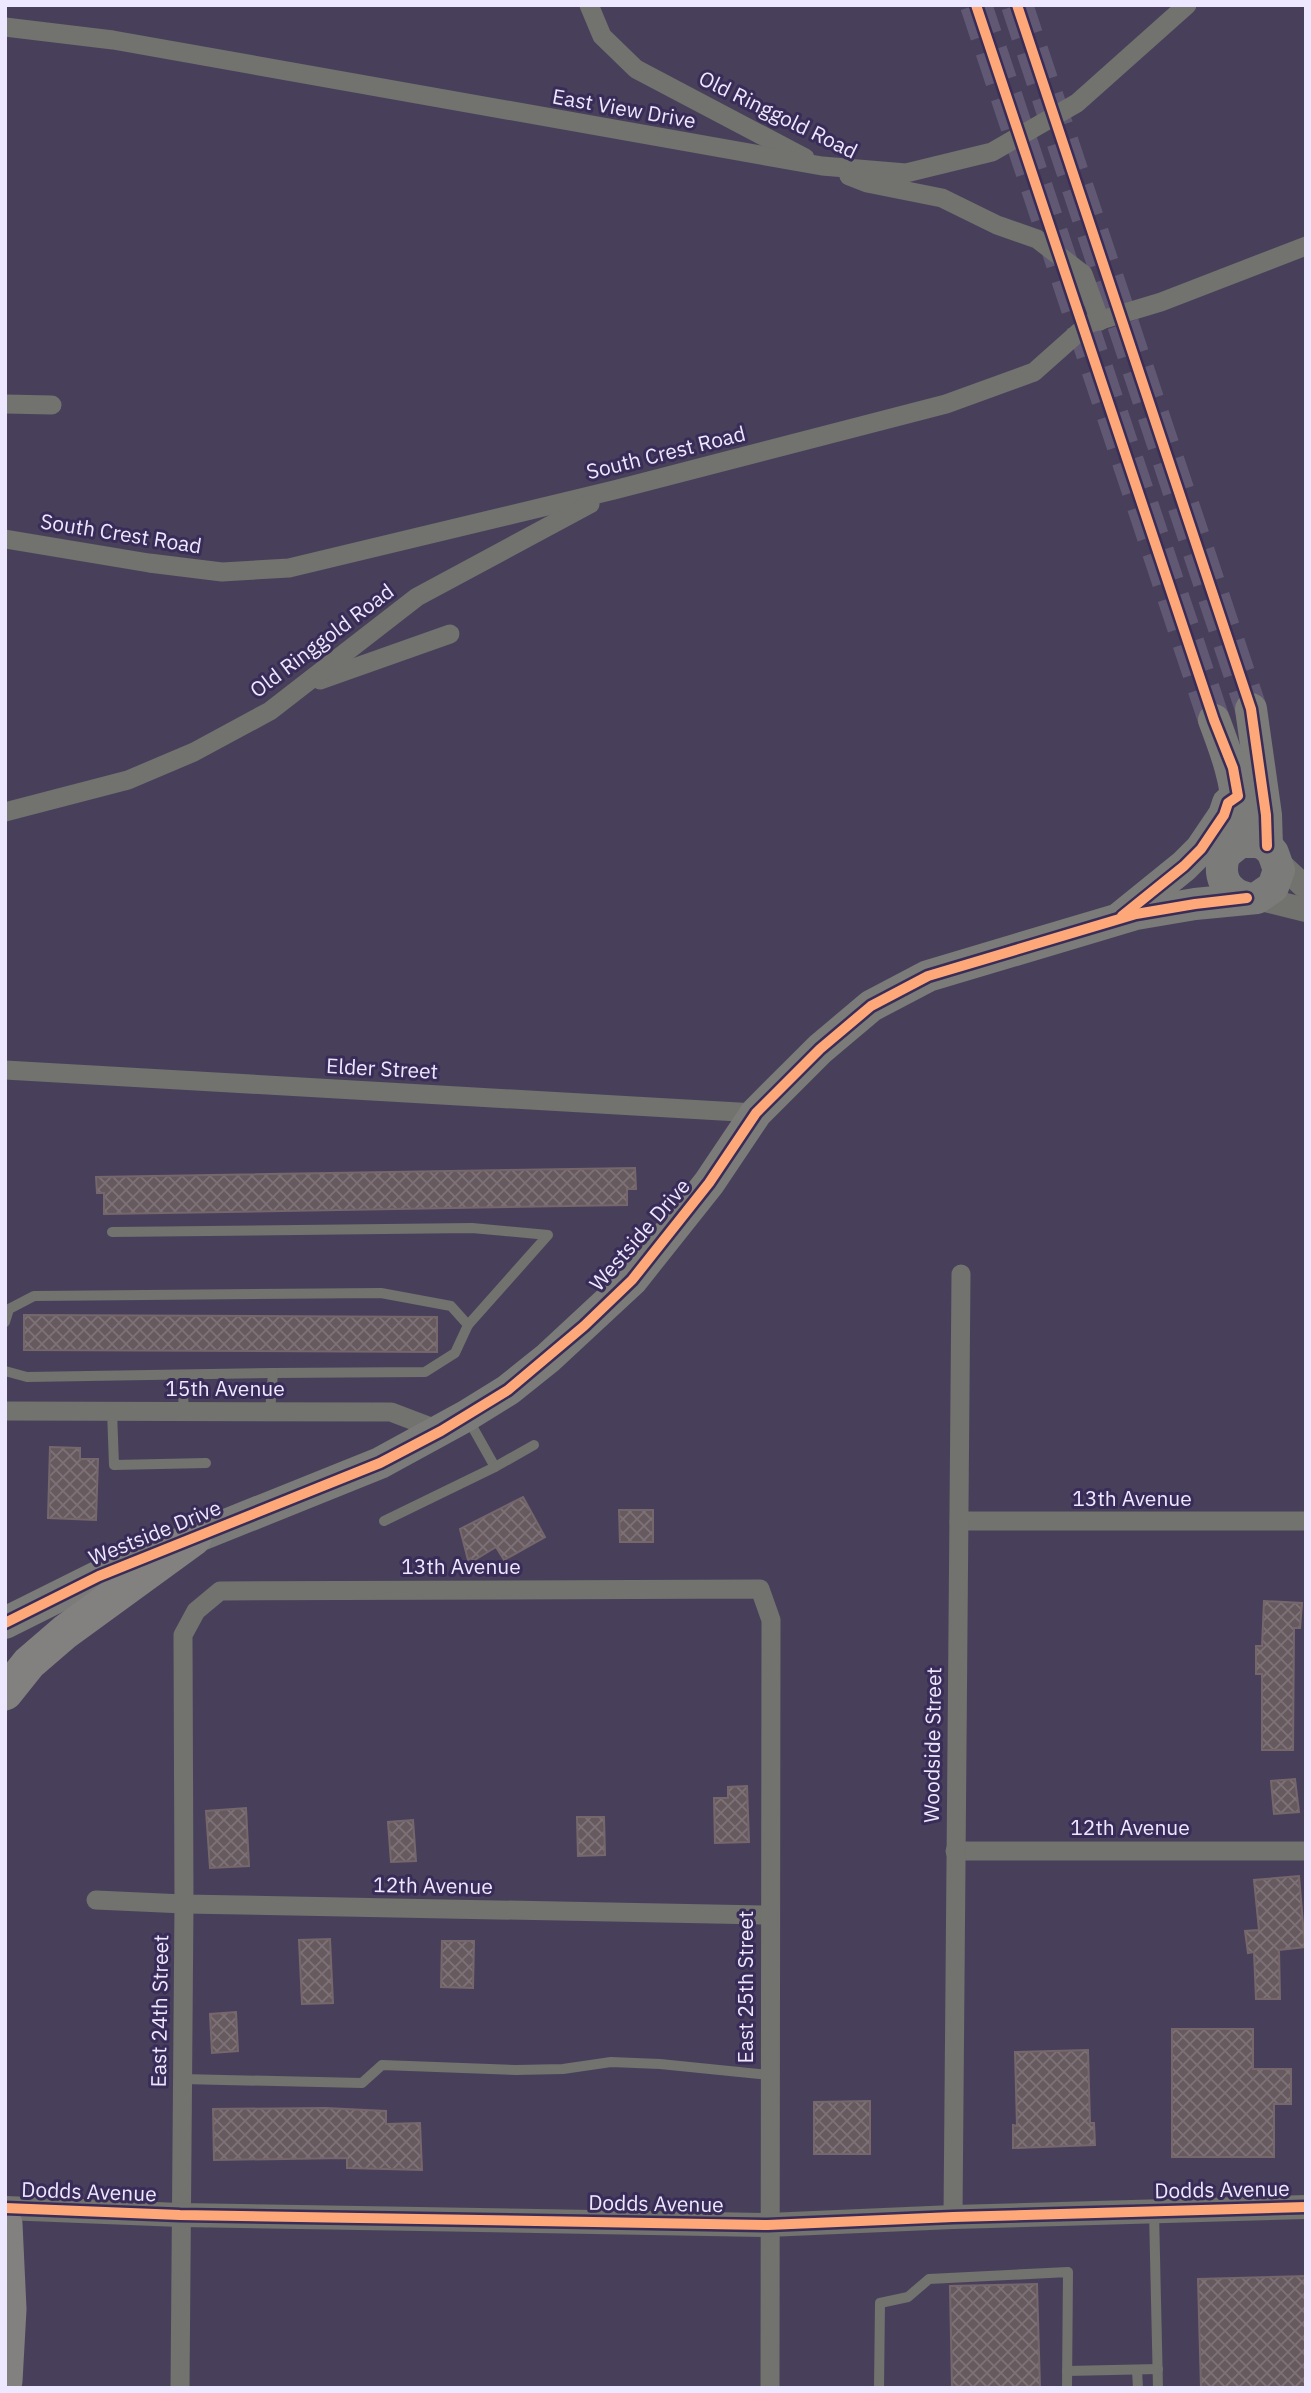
<svg xmlns="http://www.w3.org/2000/svg" width="1311" height="2393" font-family="'IBM Plex Sans',sans-serif">
<style>
.building{fill:url(#building-cross-hatch);stroke:#75676c;stroke-width:2}
.lines{fill:none;stroke-linecap:round;stroke-linejoin:round}
.primary-tunnel{stroke:#615973;stroke-width:32;stroke-dasharray:32 16;stroke-linecap:butt}
.service{stroke:#72726e;stroke-width:10}
.minor{stroke:#72726e;stroke-width:19}
.tertiary{stroke:#72726e;stroke-width:24}
.primary{stroke:#7b7b79;stroke-width:32}
.motorway{stroke:#82817f;stroke-width:35}
.cycleway-casing{stroke:#392c58;stroke-width:15}
.cycleway{stroke:#fea87a;stroke-width:10}
.labels{text-anchor:middle;stroke-width:6;stroke-linejoin:round;paint-order:stroke}
.street-label{font-size:21px;fill:#ede8ff;stroke:#392c58}
</style>
<defs>
<pattern id="building-cross-hatch" width="8" height="8" patternUnits="userSpaceOnUse" patternTransform="scale(1.75)"><rect width="8" height="8" fill="#675a5f"/><path d="M0 0l8 8M0 8l8-8" fill="none" stroke="#7d7277"/></pattern>
</defs>
<rect width="100%" height="100%" fill="#48405a"/>
<g class="building">
<path d="M 635,1168 L 636,1189 L 627,1189 L 627,1205 L 104,1214 L 104,1193 L 97,1193 L 96,1177 Z"/>
<path d="M 24,1315 L 437,1317 L 437,1352 L 24,1350 Z"/>
<path d="M 50,1447 L 80,1448 L 80,1459 L 98,1459 L 96,1520 L 48,1518 Z"/>
<path d="M 523,1497 L 545,1537 L 504,1560 L 496,1547 L 473,1561 L 471,1558 L 468,1560 L 460,1529 Z"/>
<path d="M 619,1510 L 653,1510 L 653,1542 L 620,1542 Z"/>
<path d="M 1264,1601 L 1302,1603 L 1300,1628 L 1294,1628 L 1293,1750 L 1262,1750 L 1262,1674 L 1256,1674 L 1256,1646 L 1262,1646 Z"/>
<path d="M 1295,1779 L 1299,1812 L 1274,1814 L 1271,1781 Z"/>
<path d="M 747,1786 L 749,1842 L 715,1843 L 714,1798 L 728,1798 L 728,1787 Z"/>
<path d="M 246,1808 L 249,1866 L 210,1868 L 206,1811 Z"/>
<path d="M 577,1817 L 604,1817 L 605,1855 L 578,1856 Z"/>
<path d="M 413,1820 L 416,1861 L 391,1862 L 388,1822 Z"/>
<path d="M 1299,1876 L 1305,1947 L 1279,1950 L 1280,1999 L 1256,1999 L 1254,1952 L 1248,1953 L 1245,1931 L 1259,1930 L 1254,1880 Z"/>
<path d="M 330,1939 L 333,2003 L 302,2004 L 299,1940 Z"/>
<path d="M 442,1941 L 474,1941 L 473,1988 L 441,1987 Z"/>
<path d="M 236,2012 L 238,2051 L 212,2053 L 210,2014 Z"/>
<path d="M 1172,2029 L 1253,2029 L 1253,2069 L 1291,2069 L 1291,2104 L 1274,2104 L 1274,2157 L 1172,2157 Z"/>
<path d="M 1088,2050 L 1090,2123 L 1094,2123 L 1095,2145 L 1013,2148 L 1013,2125 L 1017,2126 L 1015,2052 Z"/>
<path d="M 870,2101 L 870,2154 L 814,2154 L 814,2102 Z"/>
<path d="M 325,2108 L 386,2111 L 386,2124 L 420,2123 L 422,2170 L 347,2168 L 347,2158 L 214,2160 L 213,2109 Z"/>
<path d="M 1306,2276 L 1306,2388 L 1201,2388 L 1198,2279 Z"/>
<path d="M 1037,2284 L 1040,2388 L 952,2388 L 950,2286 Z"/>
</g>
<g class="lines">
<g class="primary-tunnel">
<path d="M 976,5 L 1214,720"/>
<path d="M 1017,5 L 1251,709"/>
</g>
<g class="service">
<path d="M 112,1232 L 472,1228 L 548,1235 L 468,1325"/>
<path d="M 5,1322 L 9,1309 L 34,1296 L 381,1293 L 451,1306 L 468,1325 L 455,1353 L 425,1372 L 273,1373 L 270,1412"/>
<path d="M 5,1371 L 27,1377 L 273,1373"/>
<path d="M 182,1376 L 184,1412"/>
<path d="M 112,1411 L 114,1465 L 206,1463"/>
<path d="M 468,1419 L 495,1467"/>
<path d="M 384,1521 L 495,1467 L 534,1445"/>
<path d="M 182,2079 L 362,2083 L 382,2065 L 516,2070 L 563,2069 L 611,2062 L 660,2064 L 769,2075"/>
<path d="M 1154,2212 L 1158,2388"/>
<path d="M 1137,2370 L 1138,2388"/>
<path d="M 1067,2371 L 1158,2369"/>
<path d="M 879,2388 L 880,2303 L 908,2297 L 929,2279 L 1068,2272 L 1067,2388"/>
</g>
<g class="minor">
<path d="M 589,5 L 602,36 L 636,69 L 805,158"/>
<path d="M 5,27 L 113,40 L 822,166 L 906,173 L 992,152 L 1077,103 L 1187,5"/>
<path d="M 849,176 L 867,183 L 942,198 L 997,225 L 1037,239 L 1083,274 L 1100,321"/>
<path d="M 5,404 L 52,405"/>
<path d="M 5,539 L 149,563 L 222,572 L 289,568 L 614,490 L 946,404 L 1034,372 L 1088,324 L 1161,302 L 1306,246"/>
<path d="M 320,680 L 450,634"/>
<path d="M 5,812 L 128,780 L 194,752 L 270,711 L 417,597 L 590,504"/>
<path d="M 5,1070 L 756,1113"/>
<path d="M 5,1411 L 391,1412 L 441,1431"/>
<path d="M 959,1521 L 1306,1521"/>
<path d="M 955,1851 L 1306,1851"/>
<path d="M 96,1900 L 184,1904 L 769,1915"/>
<path d="M 953,2217 L 961,1274"/>
<path d="M 180,2388 L 184,1904 L 183,1635 L 196,1611 L 220,1591 L 760,1589 L 771,1620 L 770,2388"/>
</g>
<g class="tertiary">
<path d="M 1277,861 L 1306,888"/>
<path d="M 1257,898 L 1306,910"/>
<path d="M 5,2208 L 180,2215 L 768,2225 L 953,2217 L 1306,2207"/>
</g>
<g class="primary">
<path d="M 1251,709 L 1266,815 L 1267,846"/>
<path d="M 1214,720 C 1226,752 1237,781 1238,816"/>
<path d="M 1121,917 L 1184,866 L 1201,849 L 1224,815 L 1228,803 L 1238,796"/>
<path d="M 5,1623 L 99,1576 L 380,1463 L 466,1416 L 508,1390 L 548,1358 L 632,1280 L 709,1183 L 756,1113 L 820,1049 L 871,1006 L 928,976 L 1136,914 L 1195,904 L 1257,898 L 1273,887 L 1279,870 L 1273,853 L 1267,846 L 1258,842 L 1240,842 L 1225,854 C 1217,875 1225,893 1247,898"/>
</g>
<g class="motorway">
<path d="M 5,1693 L 29,1663 L 65,1632 L 194,1538"/>
<path d="M 5,2224 L 9,2309 L 5,2381"/>
</g>
<defs>
<g id="cycleway">
<path d="M 976,5 L 1214,720 L 1233,768 L 1238,796 L 1228,803 L 1224,815 L 1201,849 L 1184,866 L 1122,916"/>
<path d="M 1017,5 L 1251,709 L 1266,815 L 1267,846"/>
<path d="M 5,1623 L 99,1576 L 380,1463 L 441,1431 L 508,1390 L 584,1326 L 632,1280 L 709,1183 L 756,1113 L 820,1049 L 871,1006 L 928,976 L 1136,914 L 1195,904 L 1247,898"/>
<path d="M 5,2208 L 180,2215 L 768,2225 L 953,2217 L 1306,2207"/>
</g>
</defs>
<use href="#cycleway" class="cycleway-casing"/>
<use href="#cycleway" class="cycleway"/>
</g>
<g class="labels">
<g class="street-label">
<text transform="translate(624 109) rotate(10)" y="7">East View Drive</text>
<text transform="translate(778 115) rotate(26)" y="7">Old Ringgold Road</text>
<text transform="translate(666 453) rotate(-14)" y="7">South Crest Road</text>
<text transform="translate(121 534) rotate(9)" y="7">South Crest Road</text>
<text transform="translate(322 641) rotate(-37)" y="7">Old Ringgold Road</text>
<text transform="translate(382 1069) rotate(3)" y="7">Elder Street</text>
<text transform="translate(640 1235) rotate(-49)" y="7">Westside Drive</text>
<text x="225" y="1396">15th Avenue</text>
<text x="1132" y="1506">13th Avenue</text>
<text transform="translate(155 1533) rotate(-22)" y="7">Westside Drive</text>
<text x="461" y="1574">13th Avenue</text>
<text transform="translate(933 1745) rotate(-89)" y="7">Woodside Street</text>
<text x="1130" y="1835">12th Avenue</text>
<text transform="translate(433 1886) rotate(1)" y="7">12th Avenue</text>
<text transform="translate(746 1987) rotate(-90)" y="7">East 25th Street</text>
<text transform="translate(160 2011) rotate(-89)" y="7">East 24th Street</text>
<text transform="translate(1222 2190) rotate(-1)" y="7">Dodds Avenue</text>
<text transform="translate(89 2192) rotate(2)" y="7">Dodds Avenue</text>
<text transform="translate(656 2204) rotate(1)" y="7">Dodds Avenue</text>
</g>
</g>
<rect width="1311" height="2393" fill="none" stroke="#ede8ff" stroke-width="14"/>
</svg>
